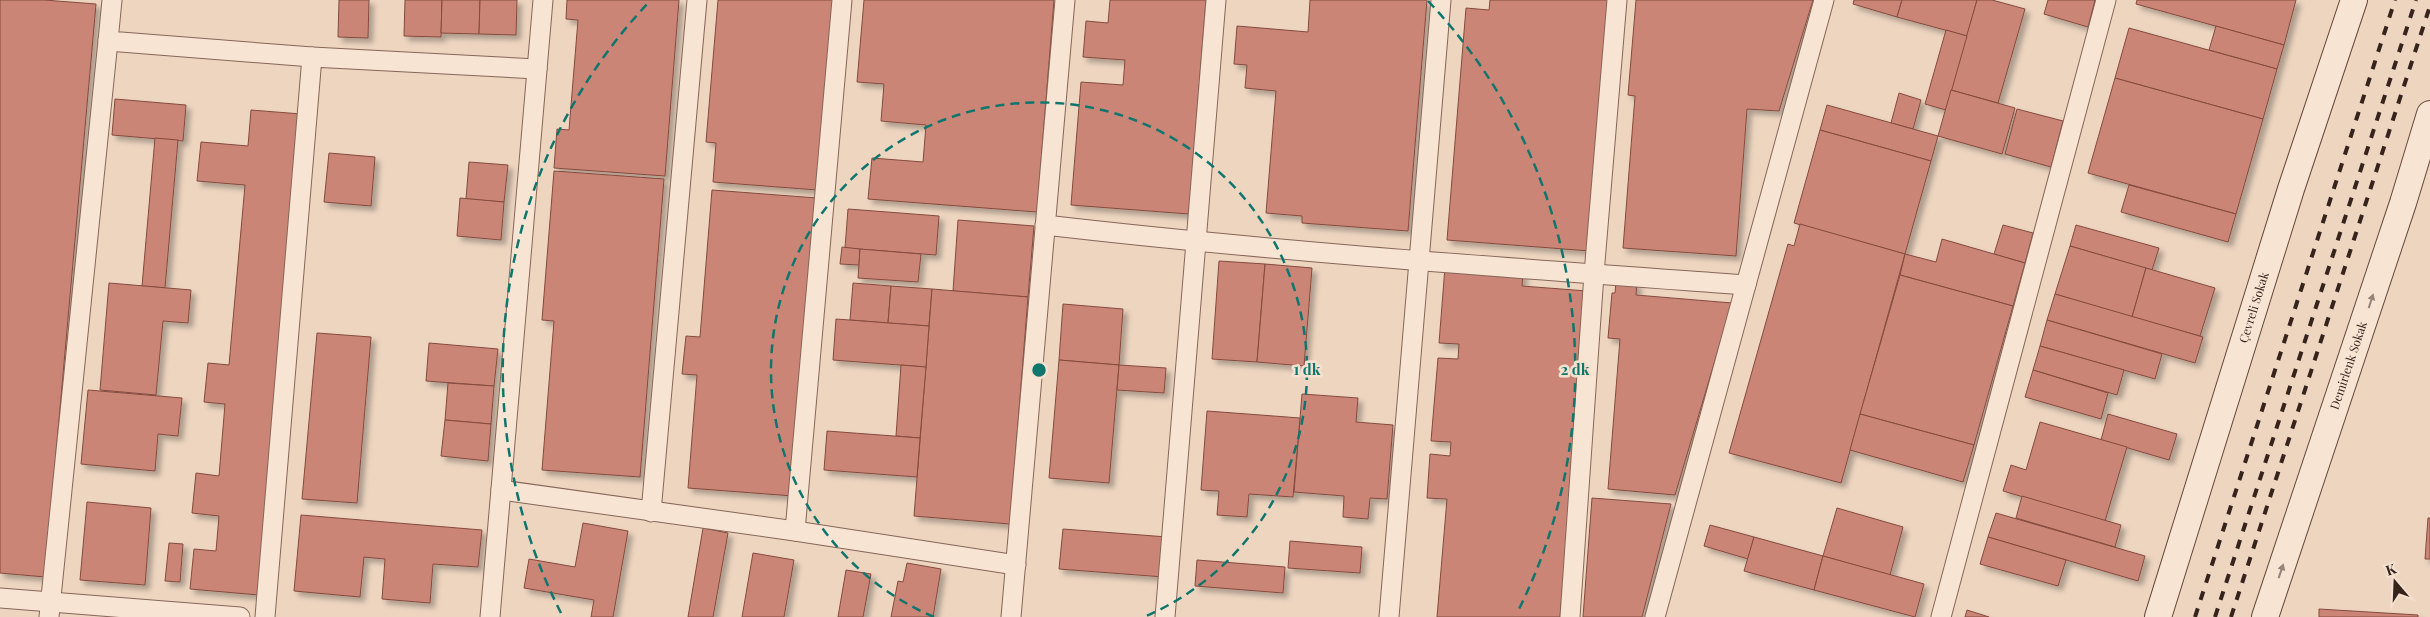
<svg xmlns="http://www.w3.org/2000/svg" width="2430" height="617" font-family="'Playfair Display',serif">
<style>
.building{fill:#cb8576;stroke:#844a3e;filter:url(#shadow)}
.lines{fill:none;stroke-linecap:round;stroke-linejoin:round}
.street-casing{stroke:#866658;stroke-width:21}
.secondary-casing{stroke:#67473b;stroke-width:28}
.street{stroke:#f8e4d3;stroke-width:19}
.secondary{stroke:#f8e4d3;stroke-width:26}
.rail{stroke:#35231c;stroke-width:4;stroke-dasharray:9 9;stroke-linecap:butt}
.oneway{fill:#968478}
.ring{fill:none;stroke:#0f766e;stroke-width:2.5;stroke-dasharray:9 6}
.labels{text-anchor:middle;stroke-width:5;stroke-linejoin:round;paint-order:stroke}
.street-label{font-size:12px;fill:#35231c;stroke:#f5e1cf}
.centre{fill:#0f766e;stroke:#f5e1cf;stroke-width:2.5}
.ring-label{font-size:15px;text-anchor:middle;font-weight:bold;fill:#0f766e;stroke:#f5e1cf;stroke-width:5;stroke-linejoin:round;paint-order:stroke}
</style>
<defs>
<filter id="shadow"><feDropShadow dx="4.5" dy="4.5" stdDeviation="2.5" flood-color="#0004"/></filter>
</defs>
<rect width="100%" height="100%" fill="#edd5c0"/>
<g class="building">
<path d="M 0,0 L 44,0 L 96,4 L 45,577 L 0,573 Z"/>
<path d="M 339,0 L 369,0 L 368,38 L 338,37 Z"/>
<path d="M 405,0 L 442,0 L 441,37 L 404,36 Z"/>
<path d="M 442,0 L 480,0 L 479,34 L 441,33 Z"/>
<path d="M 480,0 L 517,0 L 516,35 L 479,34 Z"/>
<path d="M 567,0 L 679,0 L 665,176 L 554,168 L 557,129 L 569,130 L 578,20 L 566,19 Z"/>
<path d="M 718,0 L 833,0 L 817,190 L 713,182 L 716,143 L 706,142 Z"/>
<path d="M 864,0 L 1054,0 L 1037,212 L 868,199 L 872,158 L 923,162 L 926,125 L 881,121 L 884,84 L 857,82 Z"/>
<path d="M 1110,0 L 1206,0 L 1189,214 L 1071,205 L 1081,82 L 1123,85 L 1125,60 L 1083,57 L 1086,21 L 1108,23 Z"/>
<path d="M 1310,0 L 1427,0 L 1408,231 L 1302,223 L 1302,216 L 1266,213 L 1276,91 L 1245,88 L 1247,65 L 1234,64 L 1237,26 L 1308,32 Z"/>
<path d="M 1490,0 L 1610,0 L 1590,251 L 1447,240 L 1466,8 L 1489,10 Z"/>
<path d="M 1636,0 L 1813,0 L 1779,111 L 1747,109 L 1736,256 L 1623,248 L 1635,96 L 1628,95 Z"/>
<path d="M 1854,0 L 1902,0 L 1897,17 L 1853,4 Z"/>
<path d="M 1902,0 L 1977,0 L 1967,36 L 1897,17 Z"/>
<path d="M 1977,0 L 1992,0 L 2025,9 L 1998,103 L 1951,90 Z"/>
<path d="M 2048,0 L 2095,0 L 2088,27 L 2044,14 Z"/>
<path d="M 2137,0 L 2296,0 L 2284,45 L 2136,4 Z"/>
<path d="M 2216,26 L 2284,45 L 2277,69 L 2209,50 Z"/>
<path d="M 2129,28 L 2277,69 L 2263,119 L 2115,78 Z"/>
<path d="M 1946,30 L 1967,36 L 1946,110 L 1925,104 Z"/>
<path d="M 2115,78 L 2263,119 L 2236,214 L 2088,173 Z"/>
<path d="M 1951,90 L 2015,108 L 2002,154 L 1938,136 Z"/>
<path d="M 1899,93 L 1921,100 L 1913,129 L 1891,123 Z"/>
<path d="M 115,99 L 186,105 L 183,141 L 112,135 Z"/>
<path d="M 1827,105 L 1938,136 L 1931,161 L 1820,130 Z"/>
<path d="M 2017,109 L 2063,121 L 2051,167 L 2005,154 Z"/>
<path d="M 251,110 L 301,114 L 259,595 L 190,589 L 194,549 L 216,551 L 219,516 L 192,513 L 196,473 L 219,476 L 225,404 L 204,402 L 208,363 L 229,365 L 245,185 L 197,181 L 201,142 L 248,146 Z"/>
<path d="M 1820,130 L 1931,161 L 1905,254 L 1794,223 Z"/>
<path d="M 155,138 L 178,140 L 165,288 L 142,286 Z"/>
<path d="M 329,153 L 375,157 L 371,206 L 324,202 Z"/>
<path d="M 469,162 L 508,165 L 504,202 L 466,199 Z"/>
<path d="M 554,171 L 664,179 L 640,477 L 542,470 L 554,321 L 542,320 Z"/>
<path d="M 2129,185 L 2236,214 L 2228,242 L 2121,212 Z"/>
<path d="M 712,190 L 817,198 L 793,496 L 688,488 L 697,375 L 682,374 L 686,336 L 700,337 Z"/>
<path d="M 460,198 L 504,202 L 501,240 L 457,236 Z"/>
<path d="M 848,209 L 939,216 L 936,255 L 845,248 Z"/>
<path d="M 958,220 L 1034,226 L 1028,297 L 953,291 Z"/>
<path d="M 1800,224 L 1905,254 L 1841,483 L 1729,453 L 1788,244 L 1794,246 Z"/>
<path d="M 2003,225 L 2033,233 L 2025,263 L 1994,254 Z"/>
<path d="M 2076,225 L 2159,248 L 2152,270 L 2070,246 Z"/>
<path d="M 1942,239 L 2025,263 L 2013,306 L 1900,275 L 1905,254 L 1936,262 Z"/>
<path d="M 2070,246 L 2146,268 L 2132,317 L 2055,294 Z"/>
<path d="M 842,247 L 860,249 L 859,265 L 840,264 Z"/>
<path d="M 860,249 L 921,254 L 918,282 L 858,278 Z"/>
<path d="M 1219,261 L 1265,264 L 1257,362 L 1212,359 Z"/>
<path d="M 1265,264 L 1312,268 L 1304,366 L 1257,362 Z"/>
<path d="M 1445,267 L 1523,273 L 1522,286 L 1587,291 L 1560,617 L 1437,617 L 1447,499 L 1427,498 L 1430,454 L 1450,456 L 1451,442 L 1431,441 L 1438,358 L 1458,359 L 1459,344 L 1439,343 Z"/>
<path d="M 2146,268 L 2215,288 L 2200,336 L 2132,317 Z"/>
<path d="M 1900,275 L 2013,306 L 1974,445 L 1860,414 Z"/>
<path d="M 1616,281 L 1637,283 L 1636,295 L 1732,303 L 1675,495 L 1608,489 L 1620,339 L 1608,338 L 1612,293 L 1615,293 Z"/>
<path d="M 109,283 L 191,290 L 188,323 L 163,321 L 156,395 L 100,390 Z"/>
<path d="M 853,283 L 891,286 L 888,323 L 850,320 Z"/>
<path d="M 891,286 L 932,289 L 929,326 L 888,323 Z"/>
<path d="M 932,289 L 1028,297 L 1010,524 L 914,516 Z"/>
<path d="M 2055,294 L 2203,337 L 2195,363 L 2047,320 Z"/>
<path d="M 1063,304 L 1123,309 L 1119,365 L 1059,360 Z"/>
<path d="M 836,319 L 929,326 L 926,367 L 833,360 Z"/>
<path d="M 2047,320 L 2162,354 L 2155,379 L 2040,346 Z"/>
<path d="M 317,333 L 371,337 L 357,503 L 302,499 Z"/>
<path d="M 429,343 L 498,349 L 494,386 L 426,381 Z"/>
<path d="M 2040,346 L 2124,370 L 2117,395 L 2033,370 Z"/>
<path d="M 1059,360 L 1119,365 L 1109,483 L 1049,478 Z"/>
<path d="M 901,365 L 926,367 L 920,438 L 896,436 Z"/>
<path d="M 1119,365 L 1166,368 L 1164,393 L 1117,390 Z"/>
<path d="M 2033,370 L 2108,393 L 2101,419 L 2025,397 Z"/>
<path d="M 448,383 L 494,386 L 491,424 L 445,420 Z"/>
<path d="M 88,390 L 182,398 L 178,436 L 158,434 L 155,471 L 81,464 Z"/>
<path d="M 1302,394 L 1358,398 L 1356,422 L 1393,425 L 1387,499 L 1370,498 L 1368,519 L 1343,517 L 1344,496 L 1294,492 Z"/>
<path d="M 1207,411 L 1300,418 L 1293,497 L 1249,494 L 1247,517 L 1217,515 L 1219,491 L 1201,490 Z"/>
<path d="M 1860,414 L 1974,445 L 1963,482 L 1850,450 Z"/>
<path d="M 2108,414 L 2177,434 L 2169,460 L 2101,440 Z"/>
<path d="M 445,420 L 491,424 L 488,461 L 441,456 Z"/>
<path d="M 2040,422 L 2127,447 L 2105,521 L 2003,491 L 2011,465 L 2026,470 Z"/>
<path d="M 827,431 L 920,438 L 917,477 L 824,470 Z"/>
<path d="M 2022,496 L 2121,525 L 2115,547 L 2016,518 Z"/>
<path d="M 1592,498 L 1671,504 L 1642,617 L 1583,617 Z"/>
<path d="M 87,502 L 151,508 L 145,585 L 80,580 Z"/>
<path d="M 1837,508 L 1903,527 L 1890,575 L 1823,556 Z"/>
<path d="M 1996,513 L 2145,556 L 2138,581 L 1988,537 Z"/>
<path d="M 301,515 L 482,530 L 478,567 L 433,564 L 430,603 L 382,599 L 385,559 L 364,557 L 360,597 L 294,591 Z"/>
<path d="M 2428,518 L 2430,518 L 2430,559 L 2425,559 Z"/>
<path d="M 583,523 L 628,531 L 613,617 L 591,617 L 594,600 L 524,588 L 529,559 L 575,567 Z"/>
<path d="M 1710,525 L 1754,537 L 1748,559 L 1704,546 Z"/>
<path d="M 703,528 L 728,533 L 713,617 L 688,617 Z"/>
<path d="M 1063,529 L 1167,537 L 1164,577 L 1059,569 Z"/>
<path d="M 1754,537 L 1823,556 L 1814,590 L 1744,571 Z"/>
<path d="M 1988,537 L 2066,560 L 2058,586 L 1980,564 Z"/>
<path d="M 1290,541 L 1362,547 L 1360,573 L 1288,568 Z"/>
<path d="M 169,543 L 183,544 L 180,582 L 165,581 Z"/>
<path d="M 753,553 L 794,560 L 784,617 L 742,617 Z"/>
<path d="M 1823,556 L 1924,584 L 1915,617 L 1814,590 Z"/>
<path d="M 1197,560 L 1285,567 L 1283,593 L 1195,586 Z"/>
<path d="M 907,563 L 941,569 L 933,617 L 891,617 L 898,581 L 903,582 Z"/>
<path d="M 846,570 L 871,574 L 863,617 L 838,617 Z"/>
<path d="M 2319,609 L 2418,615 L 2418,617 L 2319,617 Z"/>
<path d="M 1967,610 L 1989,617 L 1965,617 Z"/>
</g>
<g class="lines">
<defs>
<g id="street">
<path d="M 112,0 L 108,41 L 312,57"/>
<path d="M 1045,225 C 1278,252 1512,268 1746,285"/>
<path d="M 501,490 L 795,531 L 1016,565"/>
<path d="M 651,512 L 697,0"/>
<path d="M 795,531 L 842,0"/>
<path d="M 0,598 L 240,617"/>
<path d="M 49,617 L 108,41"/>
<path d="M 265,617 L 312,57 L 537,69"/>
<path d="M 490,617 L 543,0"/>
<path d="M 1011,617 L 1065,0"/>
<path d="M 1165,617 L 1216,0"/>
<path d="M 1389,617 L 1441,0"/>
<path d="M 1570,617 L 1594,274 L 1617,0"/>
<path d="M 1655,617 L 1824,0"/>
<path d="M 1941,617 L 2106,0"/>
</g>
<g id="secondary">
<path id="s1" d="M 2158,617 L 2291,189 L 2354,0"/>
<path id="s2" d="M 2265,617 L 2403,203 L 2430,114"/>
</g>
</defs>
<use href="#street" class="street-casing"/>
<use href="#secondary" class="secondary-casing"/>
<use href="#street" class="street"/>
<use href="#secondary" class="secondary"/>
<g class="rail">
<path d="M 2195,617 L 2395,0"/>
<path d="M 2215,617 L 2416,0"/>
<path d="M 2231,617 L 2430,6"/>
</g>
</g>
<defs><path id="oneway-solid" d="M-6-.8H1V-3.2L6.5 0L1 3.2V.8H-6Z" transform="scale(1.25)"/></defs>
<g class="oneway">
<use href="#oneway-solid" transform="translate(2371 301) rotate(-72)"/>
<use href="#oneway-solid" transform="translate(2281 571) rotate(-71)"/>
</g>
<g class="ring">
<path d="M934 617A268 268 0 1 1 1144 617"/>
<path d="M561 613A536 536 0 0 1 650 1M1428 1A536 536 0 0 1 1517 613"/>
</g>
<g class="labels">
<g class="street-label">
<text dy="4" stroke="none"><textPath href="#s1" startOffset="324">Çevreli Sokak</textPath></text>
<text dy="4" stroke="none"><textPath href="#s2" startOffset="265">Demirlenk Sokak</textPath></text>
</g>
</g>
<circle cx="1039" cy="370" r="8" class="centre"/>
<g class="ring-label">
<text x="1307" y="375">1 dk</text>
<text x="1575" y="375">2 dk</text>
</g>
<g transform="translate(2395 582) rotate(341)" stroke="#f5e1cf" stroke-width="4" paint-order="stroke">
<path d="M0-4L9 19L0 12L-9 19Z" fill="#35231c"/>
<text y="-8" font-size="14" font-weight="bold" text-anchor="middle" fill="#35231c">K</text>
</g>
</svg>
